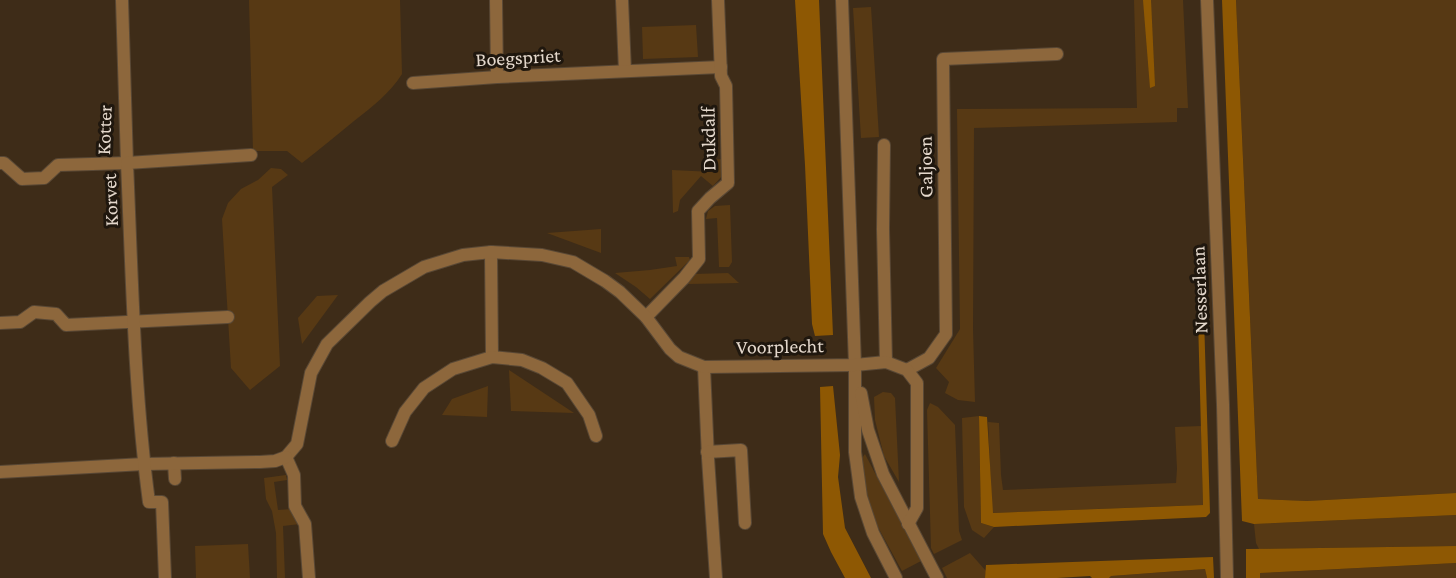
<svg xmlns="http://www.w3.org/2000/svg" width="1456" height="578" font-family="'Crimson Pro',serif">
<style>
.green{fill:#573914}
.water{fill:#8e5803}
.lines{fill:none;stroke-linecap:round;stroke-linejoin:round}
.minor-casing{stroke:#594835;stroke-width:14}
.minor{stroke:#8d673c;stroke-width:12}
.labels{text-anchor:middle;stroke-width:6;stroke-linejoin:round;paint-order:stroke}
.street-label{font-size:20px;fill:#e4d8cc;stroke:#1f170e}
</style>
<rect width="100%" height="100%" fill="#3e2c18"/>
<g class="green">
<path d="M 249,0 L 400,0 L 402,74 C 390,93 372,107 354,121 C 337,135 320,149 302,163 L 287,151 L 253,151 Z"/>
<path d="M 1134,0 L 1183,0 L 1188,108 L 1177,108 L 1177,122 L 974,128 L 973,329 L 975,402 L 958,400 L 945,393 L 949,382 L 936,368 L 960,329 L 957,109 L 1137,108 Z"/>
<path d="M 1236,0 L 1456,0 L 1456,493 L 1307,501 L 1258,499 Z"/>
<path d="M 871,7 L 879,137 L 861,138 L 853,8 Z"/>
<path d="M 696,25 L 698,57 L 643,59 L 642,27 Z"/>
<path d="M 721,159 L 722,176 L 713,186 L 701,176 L 680,200 L 678,211 L 673,213 L 672,170 L 713,172 L 713,160 Z"/>
<path d="M 271,168 L 281,169 L 288,175 L 272,187 L 280,366 L 250,390 L 231,368 L 222,219 L 228,203 L 241,189 L 258,180 Z"/>
<path d="M 730,205 L 732,262 L 729,267 L 719,267 L 717,218 L 706,219 L 708,211 L 715,206 Z"/>
<path d="M 601,229 L 601,253 L 547,233 Z"/>
<path d="M 675,257 L 689,257 L 690,260 L 650,299 L 636,287 L 615,273 L 650,270 L 677,266 Z"/>
<path d="M 728,273 L 739,283 L 688,284 L 694,274 Z"/>
<path d="M 338,295 L 302,344 L 298,318 L 317,296 Z"/>
<path d="M 509,370 L 574,413 L 511,411 Z"/>
<path d="M 488,386 L 487,417 L 442,415 L 452,399 Z"/>
<path d="M 883,392 L 891,393 L 895,398 L 899,482 L 884,456 L 875,420 L 874,397 Z"/>
<path d="M 930,403 L 938,407 L 955,425 L 959,531 L 962,540 L 934,554 L 931,548 L 927,410 Z"/>
<path d="M 979,416 L 981,523 L 994,527 L 984,538 L 972,530 L 964,507 L 962,418 Z"/>
<path d="M 988,422 L 999,423 L 1001,475 L 1003,490 L 1176,483 L 1177,469 L 1175,427 L 1201,426 L 1203,505 L 992,513 Z"/>
<path d="M 865,454 L 921,561 L 902,571 L 873,518 L 867,495 L 862,458 Z"/>
<path d="M 286,475 L 287,480 L 274,482 L 278,510 L 292,509 L 300,524 L 283,526 L 285,578 L 277,578 L 276,533 L 272,511 L 266,499 L 264,478 Z"/>
<path d="M 1456,515 L 1456,546 L 1259,549 L 1256,543 L 1254,524 Z"/>
<path d="M 248,544 L 250,578 L 196,578 L 195,546 Z"/>
<path d="M 970,553 L 986,571 L 985,578 L 947,578 L 942,568 Z"/>
<path d="M 1456,563 L 1456,578 L 1260,578 L 1260,573 Z"/>
<path d="M 1205,569 L 1207,578 L 1109,578 L 1111,576 Z"/>
</g>
<g class="water">
<path d="M 795,0 L 819,0 L 833,335 L 815,336 L 812,324 L 805,165 Z"/>
<path d="M 1143,0 L 1151,0 L 1155,86 L 1150,88 Z"/>
<path d="M 1222,0 L 1236,0 L 1258,499 L 1307,501 L 1456,493 L 1456,515 L 1254,524 L 1242,521 Z"/>
<path d="M 1204,318 L 1210,513 L 1206,517 L 994,527 L 981,523 L 979,416 L 987,417 L 993,513 L 1203,505 L 1198,319 Z"/>
<path d="M 833,386 L 840,455 L 838,477 L 845,528 L 871,578 L 845,578 L 831,552 L 823,534 L 820,387 Z"/>
<path d="M 1456,546 L 1456,563 L 1260,573 L 1260,578 L 1246,578 L 1246,549 Z"/>
<path d="M 1213,557 L 1214,578 L 1207,578 L 1205,569 L 1111,576 L 1109,578 L 1092,578 L 1090,576 L 1057,578 L 985,578 L 986,565 Z"/>
</g>
<g class="lines">
<defs>
<g id="minor">
<path d="M 496,0 L 497,77"/>
<path d="M 622,0 L 625,71"/>
<path d="M 842,0 L 855,365 L 855,452 L 861,497 L 873,533 L 896,578"/>
<path d="M 1207,0 L 1223,405 L 1227,578"/>
<path d="M 413,83 L 497,77 L 721,67"/>
<path d="M 884,145 L 883,229 L 886,362"/>
<path d="M 0,163 L 4,163 L 22,179 L 44,178 L 58,165 L 127,163 L 122,0"/>
<path d="M 491,252 L 492,357"/>
<path d="M 646,317 L 684,278 L 699,259 L 698,211 L 710,198 L 728,183 L 726,86 L 721,76 L 718,0"/>
<path d="M 0,323 L 20,322 L 34,312 L 56,314 L 66,325 L 228,317"/>
<path d="M 704,367 L 708,458 L 716,578"/>
<path d="M 907,370 L 929,358 L 946,334 L 943,59 L 1057,54"/>
<path d="M 861,393 L 868,430 L 883,474 L 937,578"/>
<path d="M 392,441 L 405,412 L 424,388 L 453,369 L 492,357 L 522,360 L 542,368 L 567,383 L 589,415 L 596,436"/>
<path d="M 707,452 L 741,450 L 745,523"/>
<path d="M 286,457 L 297,444 L 311,373 L 327,344 L 370,302 L 383,291 L 424,267 L 463,255 L 491,252 L 542,255 L 573,262 L 605,281 L 620,292 L 646,317 L 670,349 L 679,357 L 704,367 L 855,365 L 886,362 L 907,370 L 917,383 L 917,508 L 908,524"/>
<path d="M 286,457 L 294,475 L 295,506 L 305,524 L 309,578"/>
<path d="M 174,463 L 175,479"/>
<path d="M 0,472 L 144,464 L 260,462 L 275,461 L 286,457"/>
<path d="M 165,578 L 162,502 L 149,502 C 134,390 132,276 127,163 L 251,155"/>
</g>
</defs>
<use href="#minor" class="minor-casing"/>
<use href="#minor" class="minor"/>
</g>
<g class="labels">
<g class="street-label">
<text transform="translate(518 57) rotate(-3)" y="7">Boegspriet</text>
<text transform="translate(104 130) rotate(-88)" y="7">Kotter</text>
<text transform="translate(708 139) rotate(-91)" y="7">Dukdalf</text>
<text transform="translate(925 167) rotate(-91)" y="7">Galjoen</text>
<text transform="translate(110 200) rotate(-92)" y="7">Korvet</text>
<text transform="translate(1199 290) rotate(-92)" y="7">Nesserlaan</text>
<text transform="translate(780 346) rotate(-1)" y="7">Voorplecht</text>
</g>
</g>
</svg>
